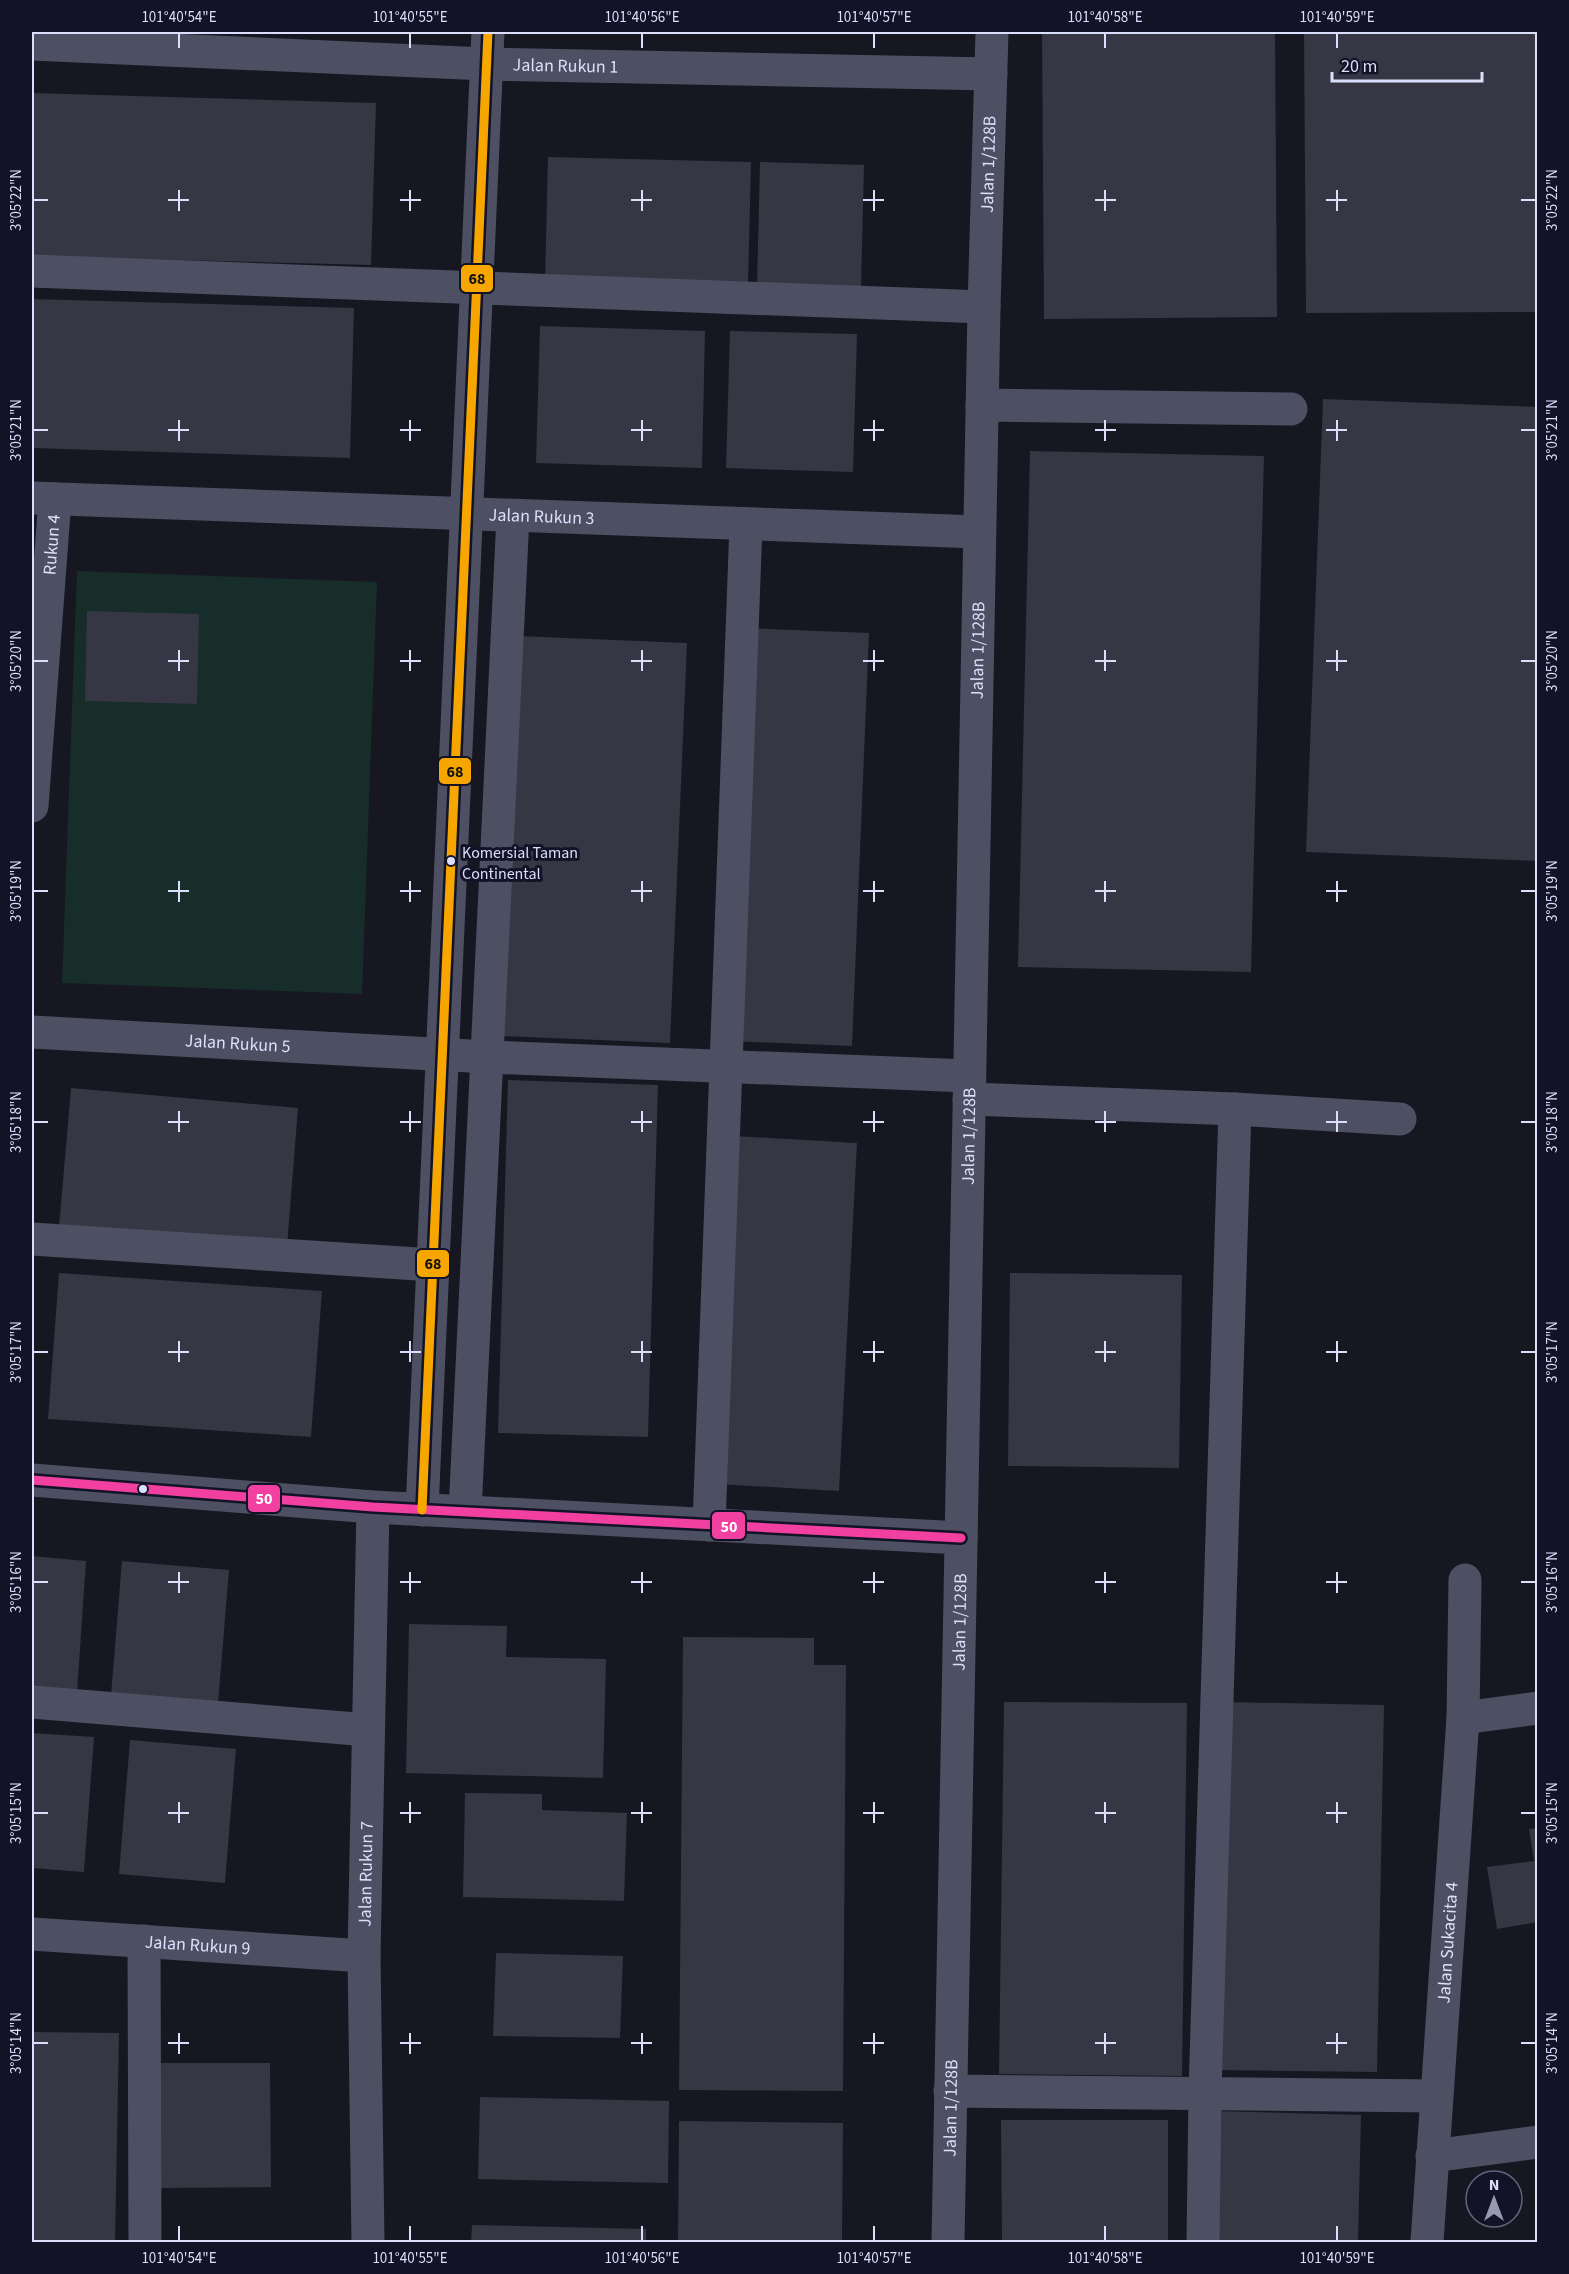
<svg xmlns="http://www.w3.org/2000/svg" width="1569" height="2274" font-family="'Source Sans 3',sans-serif">
<style>
.green{fill:#162d29}
.building{fill:#363644}
.lines{fill:none;stroke-linecap:round;stroke-linejoin:round}
.minor{stroke:#4d5062;stroke-width:33}
.bus-1-casing{stroke:#121327;stroke-width:14}
.bus-2-casing{stroke:#121327;stroke-width:14}
.bus-1{stroke:#f240a1;stroke-width:9}
.bus-2{stroke:#f7a600;stroke-width:9}
.ticks{fill:none;stroke:#dcdffc;stroke-width:2}
.bus-dot{fill:#dcdffc;stroke:#121327;stroke-width:2}
.labels{text-anchor:middle;stroke-width:6;stroke-linejoin:round;paint-order:stroke}
.bus-label{font-size:16px;fill:#dcdffc;stroke:#121327;text-anchor:start}
.street-label{font-size:18px;fill:#dcdffc;stroke:#121327}
.line-badge{stroke:#121327;stroke-width:2}
.badge-label{font-size:16px;text-anchor:middle;font-weight:bold;fill:#fff}
.pale-badge-label{font-size:16px;text-anchor:middle;font-weight:bold;fill:#111}
.neatline{fill:none;stroke:#dcdffc;stroke-width:2}
.ticks-label{font-size:15px;text-anchor:middle;fill:#dcdffc}
</style>
<rect width="100%" height="100%" fill="#171722"/>
<path class="green" d="M 77,571 L 377,582 L 362,994 L 62,983 Z"/>
<g class="building">
<path d="M 1042,32 L 1275,32 L 1277,317 L 1044,319 Z"/>
<path d="M 1304,32 L 1538,32 L 1538,312 L 1306,313 Z"/>
<path d="M 32,93 L 376,103 L 371,265 L 32,256 Z"/>
<path d="M 548,157 L 751,162 L 748,286 L 545,282 Z"/>
<path d="M 760,162 L 864,165 L 861,289 L 757,287 Z"/>
<path d="M 32,299 L 354,308 L 350,458 L 32,448 Z"/>
<path d="M 540,326 L 705,331 L 702,468 L 536,463 Z"/>
<path d="M 730,331 L 857,334 L 853,472 L 726,468 Z"/>
<path d="M 1323,399 L 1538,407 L 1538,861 L 1306,852 Z"/>
<path d="M 1030,451 L 1264,456 L 1251,972 L 1018,967 Z"/>
<path d="M 87,611 L 199,614 L 197,704 L 85,701 Z"/>
<path d="M 746,628 L 869,633 L 852,1046 L 728,1041 Z"/>
<path d="M 518,636 L 687,643 L 670,1043 L 500,1036 Z"/>
<path d="M 508,1080 L 658,1085 L 648,1437 L 498,1433 Z"/>
<path d="M 71,1088 L 298,1108 L 287,1247 L 59,1227 Z"/>
<path d="M 734,1136 L 857,1143 L 839,1491 L 716,1484 Z"/>
<path d="M 59,1273 L 322,1291 L 311,1437 L 48,1419 Z"/>
<path d="M 1010,1273 L 1182,1275 L 1179,1468 L 1008,1466 Z"/>
<path d="M 32,1556 L 86,1561 L 77,1693 L 32,1690 Z"/>
<path d="M 122,1561 L 229,1570 L 218,1704 L 111,1695 Z"/>
<path d="M 409,1624 L 507,1626 L 506,1657 L 606,1659 L 603,1778 L 406,1773 Z"/>
<path d="M 683,1637 L 814,1638 L 814,1665 L 846,1665 L 843,2091 L 679,2090 Z"/>
<path d="M 1004,1702 L 1187,1703 L 1182,2076 L 999,2074 Z"/>
<path d="M 1225,1702 L 1384,1705 L 1377,2072 L 1218,2070 Z"/>
<path d="M 32,1733 L 94,1737 L 84,1872 L 32,1868 Z"/>
<path d="M 130,1740 L 236,1749 L 225,1883 L 119,1874 Z"/>
<path d="M 465,1793 L 542,1794 L 542,1810 L 627,1813 L 624,1901 L 463,1897 Z"/>
<path d="M 1538,1828 L 1538,1922 L 1497,1929 L 1487,1867 L 1534,1861 L 1529,1829 Z"/>
<path d="M 496,1953 L 623,1956 L 620,2038 L 493,2036 Z"/>
<path d="M 32,2032 L 119,2033 L 115,2242 L 32,2242 Z"/>
<path d="M 158,2063 L 270,2063 L 271,2187 L 159,2188 Z"/>
<path d="M 480,2097 L 669,2101 L 668,2183 L 478,2179 Z"/>
<path d="M 1214,2111 L 1361,2115 L 1358,2242 L 1210,2242 Z"/>
<path d="M 1001,2120 L 1168,2120 L 1168,2242 L 1002,2242 Z"/>
<path d="M 679,2121 L 843,2123 L 842,2242 L 678,2242 Z"/>
<path d="M 472,2225 L 646,2229 L 646,2242 L 471,2242 Z"/>
</g>
<g class="lines">
<g class="minor">
<path id="s1" d="M 32,44 L 486,64 L 991,74"/>
<path d="M 32,271 L 984,307"/>
<path d="M 982,405 L 1291,409"/>
<path id="s2" d="M 32,498 L 979,532"/>
<path id="s3" d="M 32,806 L 55,499"/>
<path id="s4" d="M 32,1032 L 488,1057 L 969,1076"/>
<path d="M 969,1099 L 1235,1109 L 1400,1119"/>
<path d="M 32,1239 L 433,1265"/>
<path d="M 32,1480 L 373,1507 L 961,1538"/>
<path d="M 422,1510 L 488,32"/>
<path d="M 465,1512 L 513,516"/>
<path d="M 709,1525 L 746,524"/>
<path d="M 32,1702 L 368,1730"/>
<path d="M 1463,1718 L 1538,1708"/>
<path id="s5" d="M 32,1934 L 364,1956"/>
<path d="M 144,1941 L 145,2242"/>
<path d="M 950,2091 L 1436,2096"/>
<path d="M 1432,2156 L 1538,2142"/>
<path id="s6" d="M 368,2242 L 364,1956 L 373,1507"/>
<path id="s7" d="M 948,2242 L 984,307 L 992,32"/>
<path d="M 1203,2242 L 1205,2093 L 1235,1109"/>
<path id="s8" d="M 1427,2242 L 1463,1718 L 1465,1580"/>
</g>
<defs>
<path id="bus-1" d="M 32,1480 L 373,1507 L 961,1538"/>
<path id="bus-2" d="M 422,1510 L 488,32"/>
</defs>
<use href="#bus-1" class="bus-1-casing"/>
<use href="#bus-2" class="bus-2-casing"/>
<use href="#bus-1" class="bus-1"/>
<use href="#bus-2" class="bus-2"/>
</g>
<path class="ticks" d="M 179,33 L 179,48M 410,33 L 410,48M 642,33 L 642,48M 874,33 L 874,48M 1105,33 L 1105,48M 1337,33 L 1337,48M 179,190 L 179,211M 410,190 L 410,211M 642,190 L 642,211M 874,190 L 874,211M 1105,190 L 1105,211M 1337,190 L 1337,211M 33,200 L 48,200M 168,200 L 189,200M 400,200 L 421,200M 631,200 L 652,200M 863,200 L 884,200M 1095,200 L 1116,200M 1326,200 L 1347,200M 1521,200 L 1536,200M 179,420 L 179,441M 410,420 L 410,441M 642,420 L 642,441M 874,420 L 874,441M 1105,420 L 1105,441M 1337,420 L 1337,441M 33,430 L 48,430M 168,430 L 189,430M 400,430 L 421,430M 631,430 L 652,430M 863,430 L 884,430M 1095,430 L 1116,430M 1326,430 L 1347,430M 1521,430 L 1536,430M 179,650 L 179,671M 410,650 L 410,671M 642,650 L 642,671M 874,650 L 874,671M 1105,650 L 1105,671M 1337,650 L 1337,671M 33,661 L 48,661M 168,661 L 189,661M 400,661 L 421,661M 631,661 L 652,661M 863,661 L 884,661M 1095,661 L 1116,661M 1326,661 L 1347,661M 1521,661 L 1536,661M 179,881 L 179,902M 410,881 L 410,902M 642,881 L 642,902M 874,881 L 874,902M 1105,881 L 1105,902M 1337,881 L 1337,902M 33,891 L 48,891M 168,891 L 189,891M 400,891 L 421,891M 631,891 L 652,891M 863,891 L 884,891M 1095,891 L 1116,891M 1326,891 L 1347,891M 1521,891 L 1536,891M 179,1111 L 179,1132M 410,1111 L 410,1132M 642,1111 L 642,1132M 874,1111 L 874,1132M 1105,1111 L 1105,1132M 1337,1111 L 1337,1132M 33,1122 L 48,1122M 168,1122 L 189,1122M 400,1122 L 421,1122M 631,1122 L 652,1122M 863,1122 L 884,1122M 1095,1122 L 1116,1122M 1326,1122 L 1347,1122M 1521,1122 L 1536,1122M 179,1341 L 179,1362M 410,1341 L 410,1362M 642,1341 L 642,1362M 874,1341 L 874,1362M 1105,1341 L 1105,1362M 1337,1341 L 1337,1362M 33,1352 L 48,1352M 168,1352 L 189,1352M 400,1352 L 421,1352M 631,1352 L 652,1352M 863,1352 L 884,1352M 1095,1352 L 1116,1352M 1326,1352 L 1347,1352M 1521,1352 L 1536,1352M 179,1572 L 179,1593M 410,1572 L 410,1593M 642,1572 L 642,1593M 874,1572 L 874,1593M 1105,1572 L 1105,1593M 1337,1572 L 1337,1593M 33,1582 L 48,1582M 168,1582 L 189,1582M 400,1582 L 421,1582M 631,1582 L 652,1582M 863,1582 L 884,1582M 1095,1582 L 1116,1582M 1326,1582 L 1347,1582M 1521,1582 L 1536,1582M 179,1802 L 179,1823M 410,1802 L 410,1823M 642,1802 L 642,1823M 874,1802 L 874,1823M 1105,1802 L 1105,1823M 1337,1802 L 1337,1823M 33,1813 L 48,1813M 168,1813 L 189,1813M 400,1813 L 421,1813M 631,1813 L 652,1813M 863,1813 L 884,1813M 1095,1813 L 1116,1813M 1326,1813 L 1347,1813M 1521,1813 L 1536,1813M 179,2033 L 179,2054M 410,2033 L 410,2054M 642,2033 L 642,2054M 874,2033 L 874,2054M 1105,2033 L 1105,2054M 1337,2033 L 1337,2054M 33,2043 L 48,2043M 168,2043 L 189,2043M 400,2043 L 421,2043M 631,2043 L 652,2043M 863,2043 L 884,2043M 1095,2043 L 1116,2043M 1326,2043 L 1347,2043M 1521,2043 L 1536,2043M 179,2226 L 179,2241M 410,2226 L 410,2241M 642,2226 L 642,2241M 874,2226 L 874,2241M 1105,2226 L 1105,2241M 1337,2226 L 1337,2241"/>
<g class="bus-dot">
<circle cx="451" cy="861" r="5"/>
<circle cx="143" cy="1489" r="5"/>
</g>
<g class="labels">
<g class="bus-label">
<text x="462" y="858">Komersial Taman<tspan x="462" dy="21">Continental</tspan></text>
</g>
<g class="street-label">
<text dy="6" stroke="none"><textPath href="#s1" startOffset="534">Jalan Rukun 1</textPath></text>
<text dy="6" stroke="none"><textPath href="#s7" startOffset="2078">Jalan 1/128B</textPath></text>
<text dy="6" stroke="none"><textPath href="#s2" startOffset="510">Jalan Rukun 3</textPath></text>
<text dy="6" stroke="none"><textPath href="#s3" startOffset="262">Rukun 4</textPath></text>
<text dy="6" stroke="none"><textPath href="#s7" startOffset="1592">Jalan 1/128B</textPath></text>
<text dy="6" stroke="none"><textPath href="#s4" startOffset="206">Jalan Rukun 5</textPath></text>
<text dy="6" stroke="none"><textPath href="#s7" startOffset="1106">Jalan 1/128B</textPath></text>
<text dy="6" stroke="none"><textPath href="#s7" startOffset="620">Jalan 1/128B</textPath></text>
<text dy="6" stroke="none"><textPath href="#s6" startOffset="368">Jalan Rukun 7</textPath></text>
<text dy="6" stroke="none"><textPath href="#s8" startOffset="300">Jalan Sukacita 4</textPath></text>
<text dy="6" stroke="none"><textPath href="#s5" startOffset="166">Jalan Rukun 9</textPath></text>
<text dy="6" stroke="none"><textPath href="#s7" startOffset="134">Jalan 1/128B</textPath></text>
</g>
</g>
<g class="line-badge">
<rect x="460" y="264" width="34" height="29" rx="6" fill="#f7a600"/>
<rect x="438" y="757" width="34" height="28" rx="6" fill="#f7a600"/>
<rect x="416" y="1249" width="34" height="29" rx="6" fill="#f7a600"/>
<rect x="247" y="1484" width="34" height="29" rx="6" fill="#f240a1"/>
<rect x="711" y="1511" width="35" height="29" rx="6" fill="#f240a1"/>
</g>
<g class="badge-label">
<text x="264" y="1504">50</text>
<text x="729" y="1532">50</text>
</g>
<g class="pale-badge-label">
<text x="477" y="284">68</text>
<text x="455" y="777">68</text>
<text x="433" y="1269">68</text>
</g>
<rect width="1569" height="2274" fill="none" stroke="#121327" stroke-width="66"/>
<g transform="translate(1494 2199)"><circle r="28" fill="#121327" stroke="#63657c" stroke-width="1.5"/>
<path d="M0-4.5L10 22L0 15L-10 22Z" fill="#9799b0"/>
<text y="-9" font-size="16" font-weight="bold" text-anchor="middle" fill="#dcdffc">N</text>
</g>
<path d="M1332 72v9h150v-9" fill="none" stroke="#dcdffc" stroke-width="3"/>
<text x="1341" y="72" font-size="18" fill="#dcdffc" stroke="#121327" stroke-width="4.5" paint-order="stroke">20 m</text>
<rect x="33" y="33" width="1503" height="2208" class="neatline"/>
<g class="ticks-label">
<text x="179" y="22">101°40'54"E</text>
<text x="410" y="22">101°40'55"E</text>
<text x="642" y="22">101°40'56"E</text>
<text x="874" y="22">101°40'57"E</text>
<text x="1105" y="22">101°40'58"E</text>
<text x="1337" y="22">101°40'59"E</text>
<text transform="translate(16 200) rotate(-90)" y="5">3°05'22"N</text>
<text transform="translate(1552 200) rotate(-90)" y="5">3°05'22"N</text>
<text transform="translate(16 430) rotate(-90)" y="5">3°05'21"N</text>
<text transform="translate(1552 430) rotate(-90)" y="5">3°05'21"N</text>
<text transform="translate(16 661) rotate(-90)" y="5">3°05'20"N</text>
<text transform="translate(1552 661) rotate(-90)" y="5">3°05'20"N</text>
<text transform="translate(16 891) rotate(-90)" y="5">3°05'19"N</text>
<text transform="translate(1552 891) rotate(-90)" y="5">3°05'19"N</text>
<text transform="translate(16 1122) rotate(-90)" y="5">3°05'18"N</text>
<text transform="translate(1552 1122) rotate(-90)" y="5">3°05'18"N</text>
<text transform="translate(16 1352) rotate(-90)" y="5">3°05'17"N</text>
<text transform="translate(1552 1352) rotate(-90)" y="5">3°05'17"N</text>
<text transform="translate(16 1582) rotate(-90)" y="5">3°05'16"N</text>
<text transform="translate(1552 1582) rotate(-90)" y="5">3°05'16"N</text>
<text transform="translate(16 1813) rotate(-90)" y="5">3°05'15"N</text>
<text transform="translate(1552 1813) rotate(-90)" y="5">3°05'15"N</text>
<text transform="translate(16 2043) rotate(-90)" y="5">3°05'14"N</text>
<text transform="translate(1552 2043) rotate(-90)" y="5">3°05'14"N</text>
<text x="179" y="2263">101°40'54"E</text>
<text x="410" y="2263">101°40'55"E</text>
<text x="642" y="2263">101°40'56"E</text>
<text x="874" y="2263">101°40'57"E</text>
<text x="1105" y="2263">101°40'58"E</text>
<text x="1337" y="2263">101°40'59"E</text>
</g>
</svg>
